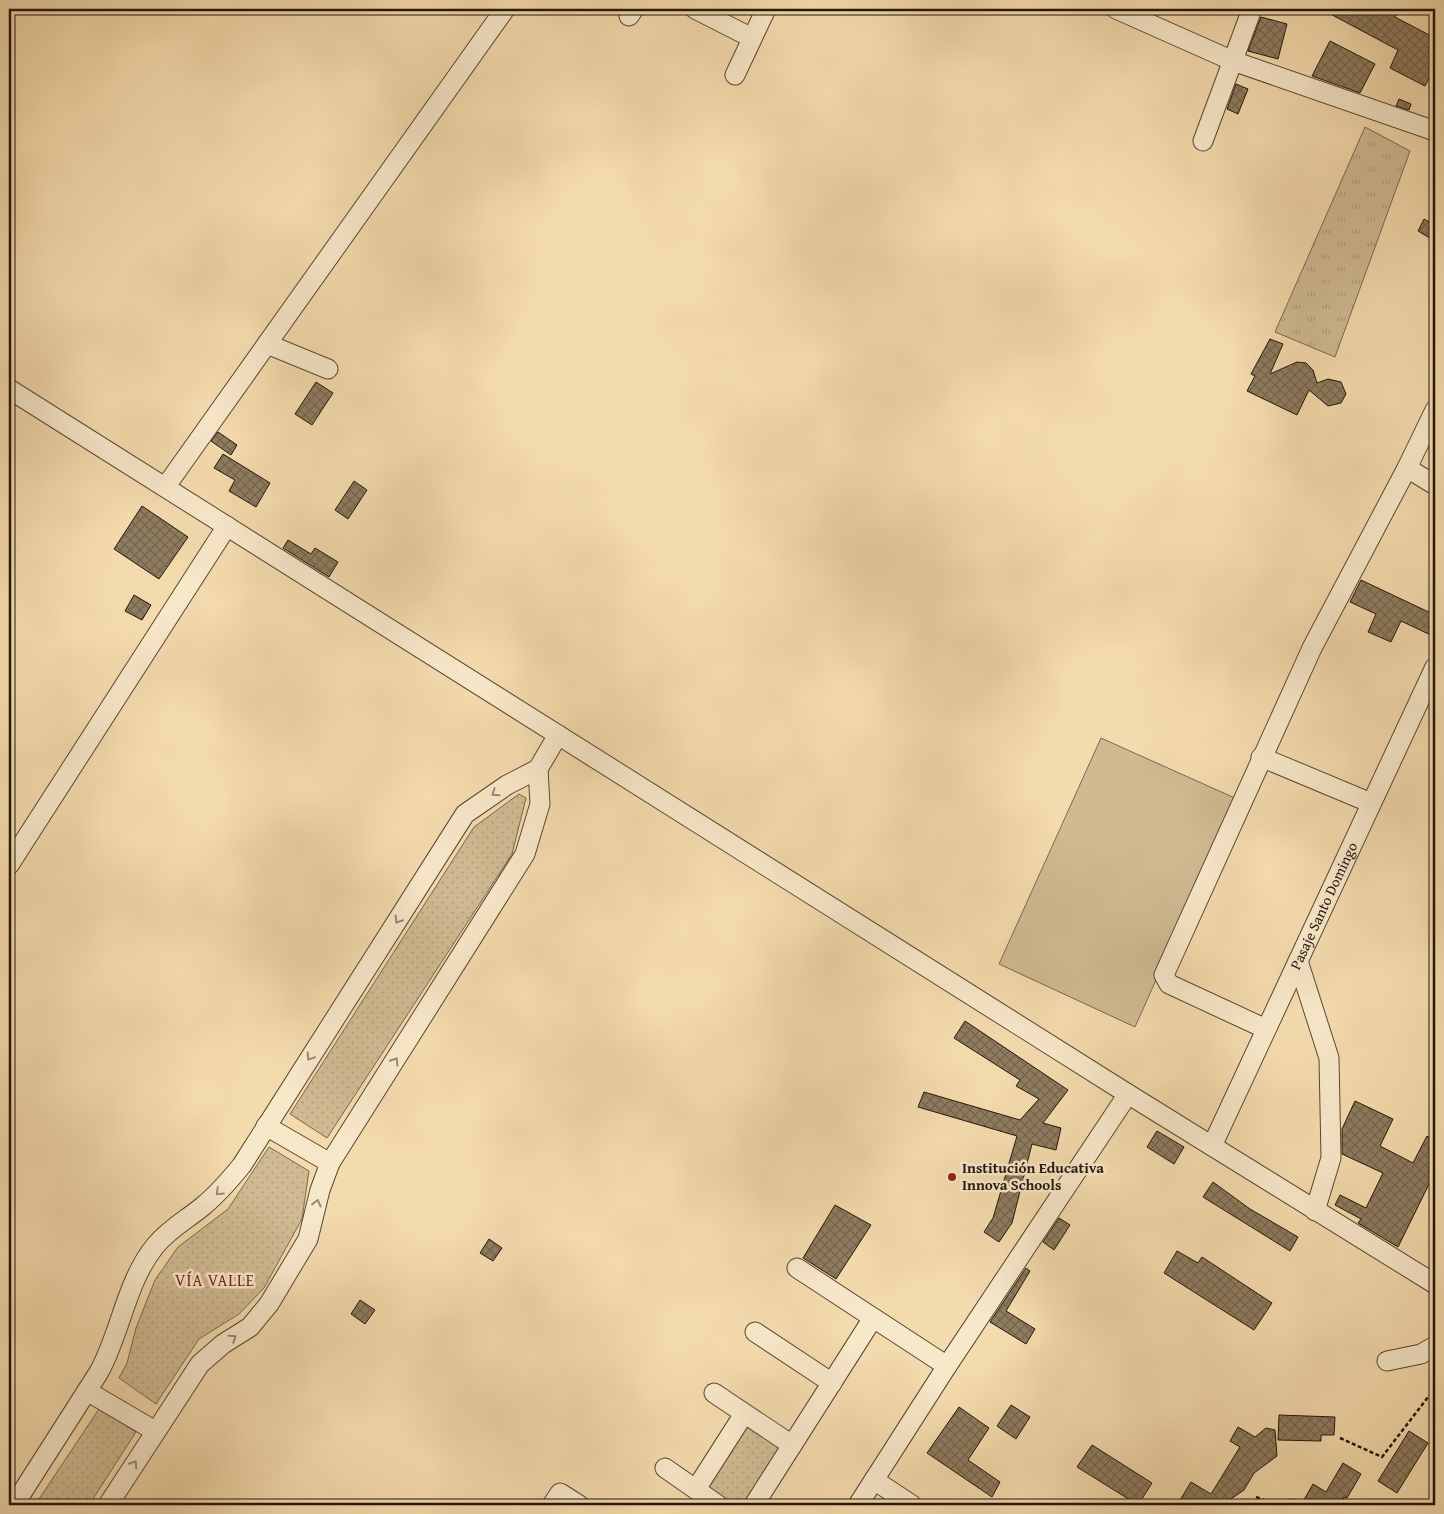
<svg xmlns="http://www.w3.org/2000/svg" width="1444" height="1514" font-family="'Gentium Book Plus',serif">
<style>
.grass{fill:url(#grass-tufts);stroke:#79684f}
.park{fill:url(#park-dots);stroke:#79684f}
.pitch{fill:#d0ba92;stroke:#79684f}
.building{fill:url(#building-cross-hatch);stroke:#22160c}
.lines{fill:none;stroke-linecap:round;stroke-linejoin:round}
.minor-casing{stroke:#564734;stroke-width:21}
.path{stroke:#22160c;stroke-width:2.5;stroke-dasharray:4 2.5;stroke-linecap:butt}
.minor{stroke:#f8e8ca;stroke-width:19}
.oneway{stroke:#988a74}
.poi-dot{fill:#8f2418;stroke:#f8e8ca;stroke-width:2}
.labels{text-anchor:middle;stroke-width:5;stroke-linejoin:round;paint-order:stroke}
.street-label{font-size:15px;fill:#22160c;stroke:#f8e8ca}
.poi-label{font-size:15px;font-weight:bold;fill:#22160c;stroke:#f8e8ca;text-anchor:start}
.neighbourhood-label{font-size:16px;letter-spacing:1px;fill:#7a1f14;stroke:#f8e8ca}
</style>
<defs>
<pattern id="grass-tufts" width="24" height="20" patternUnits="userSpaceOnUse" patternTransform="scale(1.25)"><rect width="24" height="20" fill="#d0ba92"/><path d="M3 7l-1-3M5 7V3M7 7l1-3M15 17l-1-3M17 17v-4M19 17l1-3" fill="none" stroke="#b29f7d"/></pattern>
<pattern id="park-dots" width="8" height="8" patternUnits="userSpaceOnUse" patternTransform="scale(1.25)"><rect width="8" height="8" fill="#d0ba92"/><path d="M2 2h.1M6 6h.1" fill="none" stroke="#b29f7d" stroke-width="1.8" stroke-linecap="round"/></pattern>
<pattern id="building-cross-hatch" width="8" height="8" patternUnits="userSpaceOnUse" patternTransform="scale(1.25)"><rect width="8" height="8" fill="#8f7c60"/><path d="M0 0l8 8M0 8l8-8" fill="none" stroke="#74654e"/></pattern>
</defs>
<rect width="100%" height="100%" fill="#f4dbad"/>
<filter id="stains"><feTurbulence type="fractalNoise" baseFrequency=".004" numOctaves="4"/><feColorMatrix values="0 0 0 0 .2 0 0 0 0 .09 0 0 0 0 .02 0 0 0 .5 -.17"/></filter>
<radialGradient id="worn" r=".72"><stop offset=".6" stop-color="#630" stop-opacity="0"/><stop offset="1" stop-color="#630" stop-opacity=".3"/></radialGradient>
<path class="grass" d="M 1365,127 L 1410,151 L 1335,357 L 1275,332 Z"/>
<g class="park">
<path d="M 519,794 L 526,798 L 512,854 L 327,1138 L 290,1114 L 474,827 Z"/>
<path d="M 269,1147 L 309,1171 L 302,1219 L 264,1288 L 239,1314 L 199,1339 L 156,1404 L 119,1378 L 127,1363 L 136,1328 L 155,1280 L 178,1247 L 228,1209 Z"/>
<path d="M 99,1409 L 136,1432 L 89,1505 L 35,1505 Z"/>
<path d="M 746,1420 L 784,1445 L 746,1505 L 726,1505 L 703,1489 Z"/>
</g>
<path class="pitch" d="M 1101,738 L 1237,799 L 1135,1027 L 999,964 Z"/>
<g class="building">
<path d="M 1321,9 L 1399,9 L 1395,17 L 1435,38 L 1435,67 L 1425,86 L 1390,68 L 1398,50 Z"/>
<path d="M 1261,17 L 1287,24 L 1278,59 L 1248,51 Z"/>
<path d="M 1330,41 L 1375,64 L 1360,93 L 1312,76 Z"/>
<path d="M 1236,84 L 1248,89 L 1238,114 L 1227,109 Z"/>
<path d="M 1399,99 L 1411,104 L 1409,110 L 1396,106 Z"/>
<path d="M 1424,219 L 1435,225 L 1435,241 L 1418,231 Z"/>
<path d="M 1270,339 L 1283,344 L 1270,374 L 1297,362 L 1306,363 L 1313,370 L 1317,383 L 1328,379 L 1341,382 L 1346,394 L 1341,403 L 1328,406 L 1309,390 L 1297,415 L 1247,391 L 1255,376 L 1251,374 Z"/>
<path d="M 316,382 L 333,393 L 312,425 L 295,414 Z"/>
<path d="M 218,432 L 237,445 L 231,455 L 211,441 Z"/>
<path d="M 223,454 L 270,483 L 256,507 L 229,491 L 235,480 L 214,468 Z"/>
<path d="M 354,481 L 367,490 L 348,519 L 335,510 Z"/>
<path d="M 142,506 L 188,537 L 159,579 L 114,549 Z"/>
<path d="M 288,540 L 311,554 L 315,548 L 338,562 L 329,577 L 283,548 Z"/>
<path d="M 1361,580 L 1435,615 L 1435,637 L 1401,621 L 1391,642 L 1368,632 L 1376,614 L 1350,602 Z"/>
<path d="M 134,595 L 151,605 L 142,620 L 125,611 Z"/>
<path d="M 965,1021 L 1068,1090 L 1043,1123 L 1061,1128 L 1056,1150 L 1032,1144 L 1012,1223 L 999,1242 L 984,1232 L 993,1218 L 1017,1136 L 918,1107 L 924,1092 L 1020,1120 L 1039,1099 L 1016,1086 L 1020,1080 L 954,1038 Z"/>
<path d="M 1355,1101 L 1393,1119 L 1380,1146 L 1413,1163 L 1427,1136 L 1435,1141 L 1435,1172 L 1398,1247 L 1358,1223 L 1361,1219 L 1335,1205 L 1340,1195 L 1366,1208 L 1383,1173 L 1342,1154 L 1342,1129 Z"/>
<path d="M 1157,1131 L 1184,1147 L 1174,1164 L 1147,1147 Z"/>
<path d="M 1213,1182 L 1250,1209 L 1298,1237 L 1290,1251 L 1203,1197 Z"/>
<path d="M 835,1205 L 871,1225 L 836,1279 L 803,1258 Z"/>
<path d="M 1059,1218 L 1070,1225 L 1054,1250 L 1043,1242 Z"/>
<path d="M 489,1239 L 502,1248 L 493,1261 L 480,1253 Z"/>
<path d="M 1177,1251 L 1198,1263 L 1202,1257 L 1272,1303 L 1254,1330 L 1164,1273 Z"/>
<path d="M 1026,1268 L 1030,1271 L 1006,1311 L 1035,1329 L 1026,1344 L 990,1322 Z"/>
<path d="M 360,1300 L 375,1310 L 365,1324 L 351,1314 Z"/>
<path d="M 1011,1405 L 1030,1417 L 1016,1439 L 997,1426 Z"/>
<path d="M 959,1407 L 989,1428 L 968,1460 L 1000,1482 L 992,1497 L 927,1453 Z"/>
<path d="M 1279,1415 L 1335,1417 L 1334,1435 L 1321,1435 L 1321,1441 L 1278,1440 Z"/>
<path d="M 1238,1427 L 1255,1437 L 1266,1428 L 1275,1430 L 1277,1456 L 1254,1473 L 1244,1490 L 1225,1503 L 1230,1505 L 1177,1505 L 1191,1482 L 1211,1494 L 1240,1447 L 1230,1441 Z"/>
<path d="M 1409,1431 L 1428,1443 L 1397,1493 L 1378,1481 Z"/>
<path d="M 1092,1445 L 1152,1483 L 1138,1505 L 1077,1467 Z"/>
<path d="M 1343,1463 L 1361,1474 L 1347,1498 L 1344,1497 L 1342,1501 L 1350,1505 L 1301,1505 L 1313,1484 L 1326,1492 Z"/>
</g>
<g class="lines">
<defs>
<g id="minor">
<path d="M 695,9 L 752,38"/>
<path d="M 1116,9 L 1233,61 L 1435,131"/>
<path d="M 629,16 L 634,9"/>
<path d="M 735,75 L 766,9"/>
<path d="M 1203,141 L 1252,9"/>
<path d="M 267,344 L 328,369"/>
<path d="M 9,389 L 1128,1094 L 1435,1284"/>
<path d="M 1435,410 L 1407,468 L 1435,485"/>
<path d="M 166,486 L 505,9"/>
<path d="M 1261,757 L 1371,803"/>
<path d="M 9,865 L 227,526"/>
<path d="M 1298,961 L 1329,1058 L 1331,1158 L 1315,1211"/>
<path d="M 1266,1029 L 1169,984 L 1164,975 L 1312,648 L 1407,468"/>
<path d="M 266,1126 L 330,1163"/>
<path id="s1" d="M 1212,1146 L 1435,667"/>
<path d="M 797,1268 L 947,1366"/>
<path d="M 755,1332 L 832,1383"/>
<path d="M 1387,1361 L 1421,1354 L 1435,1346"/>
<path d="M 87,1391 L 155,1431"/>
<path d="M 714,1393 L 792,1445"/>
<path d="M 665,1468 L 718,1505"/>
<path d="M 874,1480 L 912,1505"/>
<path d="M 696,1489 L 744,1414"/>
<path d="M 14,1505 L 99,1372 C 121,1332 126,1282 155,1246 C 169,1229 186,1220 202,1207 C 218,1194 229,1181 242,1165 L 465,814 L 507,785 L 538,769 L 558,735"/>
<path d="M 108,1505 L 200,1364 L 223,1344 L 250,1327 L 269,1304 L 308,1239 L 320,1190 L 330,1163 L 525,854 L 540,804 L 538,769"/>
<path d="M 552,1505 L 560,1493 L 579,1505"/>
<path d="M 754,1505 L 873,1318"/>
<path d="M 858,1505 L 947,1366 L 1128,1094"/>
</g>
</defs>
<use href="#minor" class="minor-casing"/>
<g class="path">
<path d="M 1340,1438 L 1382,1457 L 1435,1388"/>
<path d="M 1256,1497 L 1274,1504 L 1293,1499 L 1301,1505"/>
</g>
<use href="#minor" class="minor"/>
</g>
<defs><path id="oneway-chevron" d="M-2-3.5L2.5 0L-2 3.5" fill="none" stroke-width="1.6" stroke-linecap="round" stroke-linejoin="round" transform="scale(1.25)"/></defs>
<g class="oneway">
<use href="#oneway-chevron" transform="translate(495 793) rotate(145)"/>
<use href="#oneway-chevron" transform="translate(398 920) rotate(123)"/>
<use href="#oneway-chevron" transform="translate(310 1057) rotate(123)"/>
<use href="#oneway-chevron" transform="translate(395 1061) rotate(-58)"/>
<use href="#oneway-chevron" transform="translate(219 1192) rotate(137)"/>
<use href="#oneway-chevron" transform="translate(317 1203) rotate(-76)"/>
<use href="#oneway-chevron" transform="translate(233 1338) rotate(-33)"/>
<use href="#oneway-chevron" transform="translate(134 1464) rotate(-57)"/>
</g>
<circle class="poi-dot" cx="952" cy="1177" r="5"/>
<g class="labels">
<g class="street-label">
<text dy="5" stroke="none"><textPath href="#s1" startOffset="265">Pasaje Santo Domingo</textPath></text>
</g>
<g class="poi-label">
<text x="962" y="1173">Institución Educativa<tspan x="962" dy="17">Innova Schools</tspan></text>
</g>
<g class="neighbourhood-label">
<text x="215" y="1286">VÍA VALLE</text>
</g>
</g>
<rect width="1444" height="1514" fill="none" stroke="#f4dbad" stroke-width="30"/>
<rect x="10" y="10" width="1424" height="1494" fill="none" stroke="#22160c" stroke-width="2.5"/>
<rect x="15" y="15" width="1414" height="1484" fill="none" stroke="#22160c"/>
<rect width="100%" height="100%" filter="url(#stains)"/>
<rect width="100%" height="100%" fill="url(#worn)"/>
</svg>
